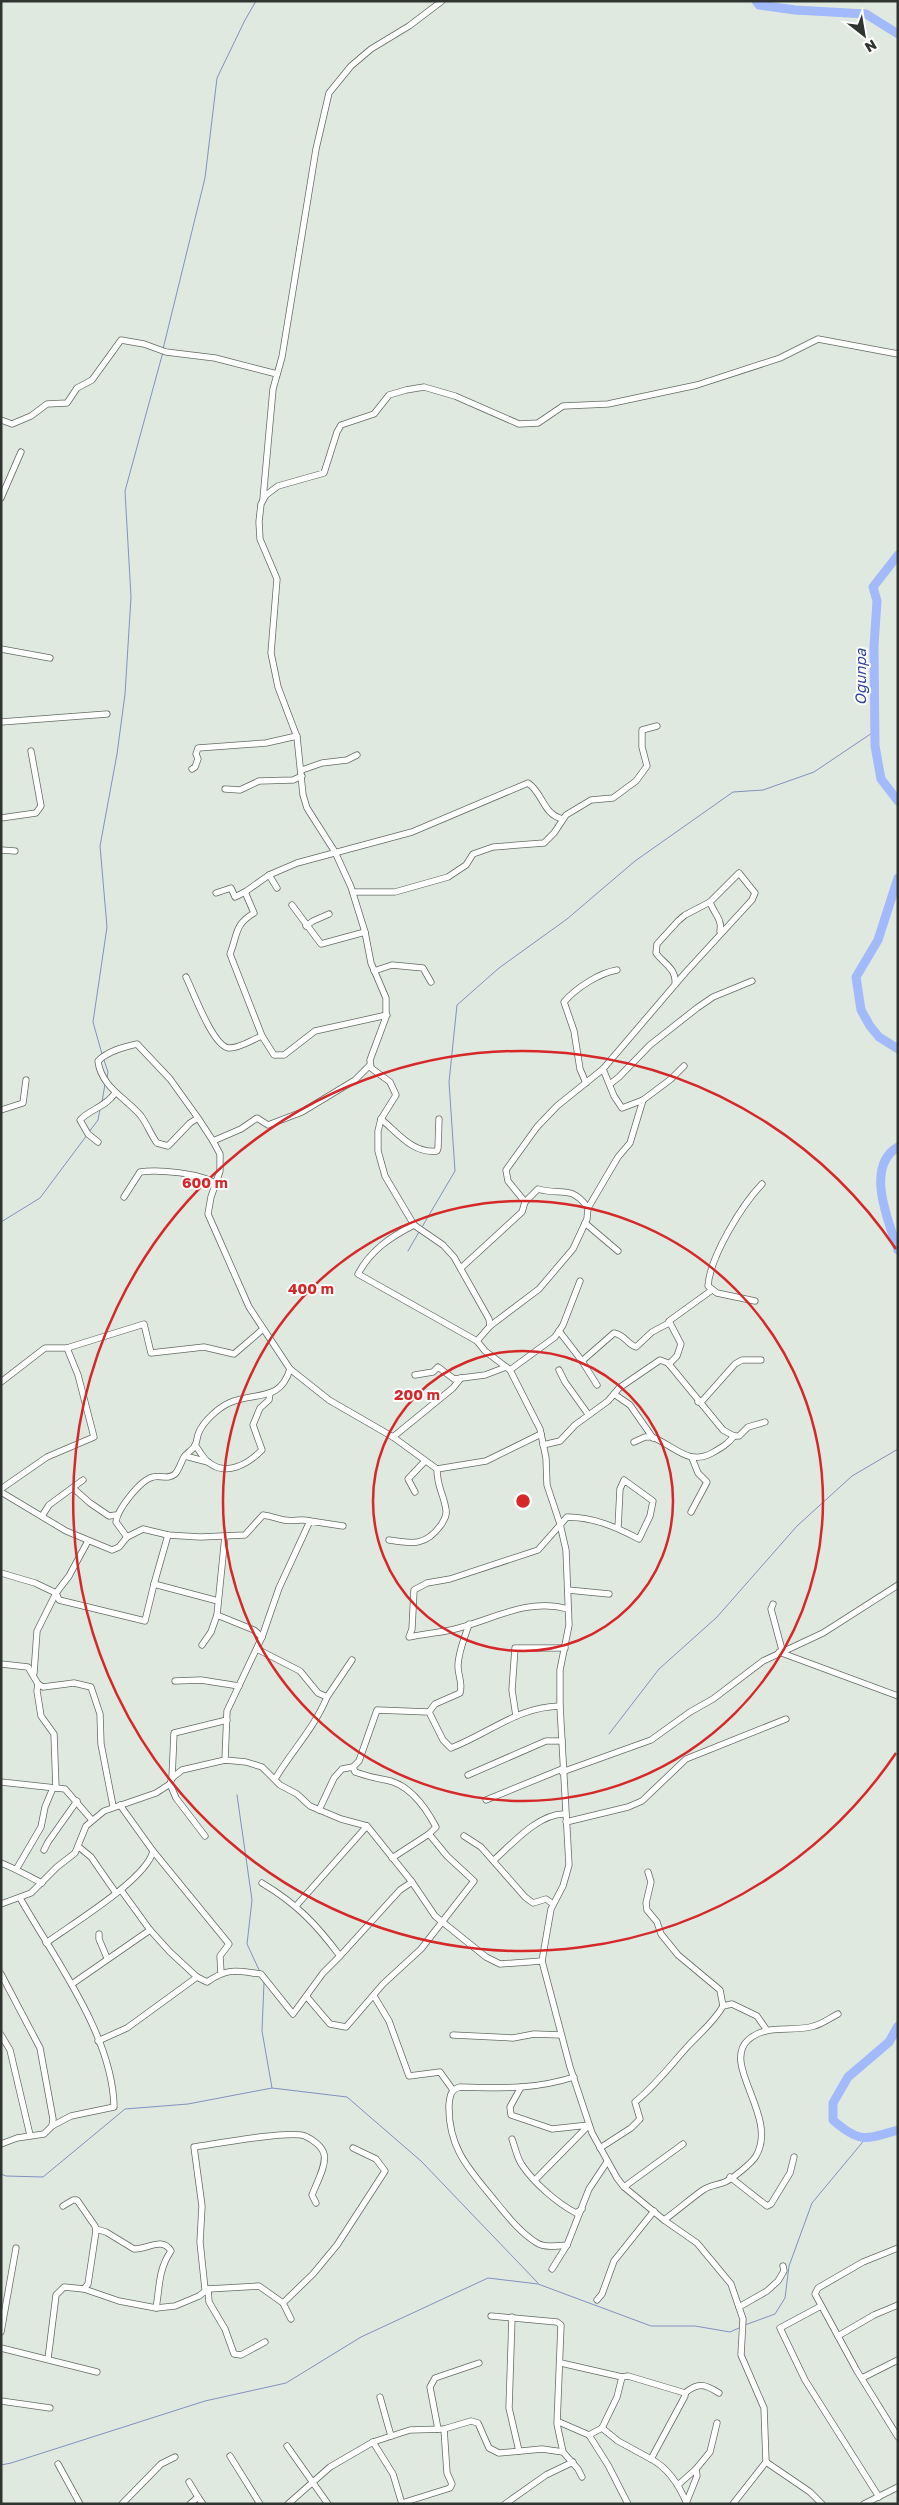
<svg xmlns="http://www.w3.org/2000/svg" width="899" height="2505" font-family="'Golos Text',sans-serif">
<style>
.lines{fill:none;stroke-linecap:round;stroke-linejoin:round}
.stream{stroke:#8092be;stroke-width:1}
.river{stroke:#a2bafb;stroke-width:9}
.minor-casing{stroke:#636b64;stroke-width:7}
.minor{stroke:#fff;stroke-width:5.5}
.ring{fill:none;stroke:#d62828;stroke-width:2.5}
.labels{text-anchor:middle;stroke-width:4;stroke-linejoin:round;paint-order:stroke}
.water-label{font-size:15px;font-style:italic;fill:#2b419d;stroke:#fff}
.centre{fill:#d62828;stroke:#fff;stroke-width:2.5}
.ring-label{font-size:15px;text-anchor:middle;font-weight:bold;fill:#d62828;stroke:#fff;stroke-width:4;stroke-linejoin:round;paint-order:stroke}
</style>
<rect width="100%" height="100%" fill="#e0e9e0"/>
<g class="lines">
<g class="stream">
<path d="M 163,349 L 205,178 L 217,78 L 245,20 L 256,1"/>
<path d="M 102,1054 L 93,1022 L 107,927 L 100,846 L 117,754 L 125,694 L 131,597 L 125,491 L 163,352"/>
<path d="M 104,1060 L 108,1072 L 107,1078"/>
<path d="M 102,1102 L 105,1084"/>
<path d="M 89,1132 L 98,1120 L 100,1109"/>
<path d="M 1,1222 L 40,1198 L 87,1135"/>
<path d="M 422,1227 L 455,1171 L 449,1082 L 457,1005 L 499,968 L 567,919 L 635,861 L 733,792 L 763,790 L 814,772 L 875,731"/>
<path d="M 408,1251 L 419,1232"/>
<path d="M 609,1734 L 659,1669 L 717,1617 L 797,1526 L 852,1476 L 898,1449"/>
<path d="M 237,1795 L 252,1900 L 247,1944 L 260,1972"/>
<path d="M 264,1983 L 262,2031 L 272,2088"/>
<path d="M 1,2174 L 6,2176 L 43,2177 L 125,2109 L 188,2104 L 272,2088 L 347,2097 L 421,2161 L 538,2283"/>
<path d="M 745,2325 L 775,2314 L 785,2298 L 789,2266 L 812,2203 L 866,2138"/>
<path d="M 1,2465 L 11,2463 L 205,2401 L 286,2383 L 361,2337 L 488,2278 L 538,2284 L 651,2326 L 695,2326 L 730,2332 L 739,2328"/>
</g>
<g class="river">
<path d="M 756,1 L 759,5 L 795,10 L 866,14 L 898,34"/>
<path d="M 898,555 L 873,587 L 877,601 L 874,646 L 875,746 L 881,779 L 898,801"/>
<path d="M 898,878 L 878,940 L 856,977 L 861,1010 L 870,1026 L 879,1037 L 898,1049"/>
<path d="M 898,1147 C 864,1167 889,1222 898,1250"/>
<path d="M 898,2026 L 889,2042 L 848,2077 L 833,2103 L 833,2120 C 860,2144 866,2139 898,2130"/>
</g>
<defs>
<g id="minor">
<path d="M 1,420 L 12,424 L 31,416 L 47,404 L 67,403 L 77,388 L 92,380 L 121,340 L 144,344 L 166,352 L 215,358 L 277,374"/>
<path d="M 1,498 L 21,452"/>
<path d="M 263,499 L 273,389 L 282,357 L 316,149 L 329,93 L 351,66 L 371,49 L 409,26 L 442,1"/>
<path d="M 1,649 L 50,658"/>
<path d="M 1,722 L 107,714"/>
<path d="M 192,769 L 195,767 L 198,759 L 196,754 L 198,748 L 266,743 L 297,736"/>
<path d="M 302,770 L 322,763 L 347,760 L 357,755"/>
<path d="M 225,789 L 240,790 L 259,781 L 293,780 L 302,776"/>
<path d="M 1,818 L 36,813 L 41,806 L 31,751"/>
<path d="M 1,850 L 15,851"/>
<path d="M 269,875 L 277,888"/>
<path d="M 245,892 L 254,913 C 234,925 238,934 230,954 L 262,1036"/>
<path d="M 353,892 L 395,892 L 448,877 L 466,865 L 473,854 L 493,847 L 544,843 L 554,833 L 566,815 L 591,800 L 613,798 L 636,781 L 647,766 L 642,747 L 642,730 L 657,726"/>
<path d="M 216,893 L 231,888 L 235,897 L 245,892 L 269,875 L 297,863 L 412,832 L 528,783 C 544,794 542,814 563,819"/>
<path d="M 710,902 C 713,912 723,920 720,931"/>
<path d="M 292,905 L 321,944 L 365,932"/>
<path d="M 306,926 L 313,921 L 329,914"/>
<path d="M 374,971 L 392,965 L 423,968 L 431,982"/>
<path d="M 186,977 C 193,991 213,1047 229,1048 C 241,1048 251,1040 262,1036 L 274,1055 L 284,1055 L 315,1031 L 387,1015"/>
<path d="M 586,1083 L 580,1069 L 574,1031 L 564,1002 C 576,988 599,973 617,970"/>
<path d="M 610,1084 L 619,1077 L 650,1045 L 697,1008 L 713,997 L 752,981"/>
<path d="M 643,1100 L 622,1108 L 614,1096 L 603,1069 L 685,973 L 752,900 L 755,893 L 739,873 L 710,902 L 685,915 L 678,921 L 657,944 L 656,953 C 664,964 677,969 675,984"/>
<path d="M 1,1110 L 23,1103 L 26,1080"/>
<path d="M 198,1118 L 170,1079 L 137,1044 C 123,1047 108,1051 98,1061 C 101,1087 126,1098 141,1116 C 147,1124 151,1135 157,1143 L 168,1146 L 190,1123 L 198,1118 L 213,1141"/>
<path d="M 381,1119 C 398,1133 413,1154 437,1151 L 438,1148 L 439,1119"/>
<path d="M 98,1142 L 88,1134 L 80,1120 C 90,1109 106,1107 115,1093"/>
<path d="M 124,1197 L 140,1172 C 158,1169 199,1173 215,1183"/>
<path d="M 525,1202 L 538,1189 C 561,1196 571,1184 588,1208"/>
<path d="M 585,1223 L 618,1251"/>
<path d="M 414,1225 C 390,1237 370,1251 358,1274 L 477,1341"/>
<path d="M 461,1268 L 522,1212 L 525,1202 L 508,1181 L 506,1170 L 537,1127 L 557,1106 L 603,1069"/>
<path d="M 755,1301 L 717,1293 L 708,1286 C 710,1257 741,1206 762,1184"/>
<path d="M 490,1326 L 539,1289 L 573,1249 L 587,1219 L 588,1208 L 618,1157 L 630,1143 L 643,1100 L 671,1079 L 684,1066"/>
<path d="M 559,1331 L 582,1361"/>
<path d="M 67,1348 L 144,1324 L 151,1353 L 204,1347 L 234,1354 L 263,1329"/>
<path d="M 669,1364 L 677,1356 L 681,1344 L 669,1321 L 712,1290"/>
<path d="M 290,1369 L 249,1307 L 208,1214 L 211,1197 L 220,1171 L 220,1154 L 213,1141 L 241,1129 L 257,1118 L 268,1125 L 302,1112 L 355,1080 L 370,1065"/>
<path d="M 510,1370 L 555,1337 L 563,1325 L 580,1281"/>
<path d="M 559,1370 L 565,1382 L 588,1414"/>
<path d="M 415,1375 L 433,1372 L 438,1367 L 454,1379 L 485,1375 L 506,1367"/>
<path d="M 1,1382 L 45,1348 L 67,1348 L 78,1375 L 94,1437 L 47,1457 L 1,1489"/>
<path d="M 597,1385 L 582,1361 L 614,1333 C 625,1335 627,1344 636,1347 L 652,1332 L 669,1323"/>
<path d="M 614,1394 L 630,1405 L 653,1438"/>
<path d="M 698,1402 L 703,1400 L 735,1364 L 742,1360 L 761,1360"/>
<path d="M 393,1437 L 453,1388 L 461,1378"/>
<path d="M 634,1442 L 645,1437 L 652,1437 C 675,1446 688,1466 712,1453 C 721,1448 728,1444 734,1436 L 739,1436 L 748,1427 L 765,1422"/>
<path d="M 195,1445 C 199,1450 203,1458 208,1462 C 226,1477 248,1464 262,1450 L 253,1425 L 260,1408 L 269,1400 L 270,1393"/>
<path d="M 543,1445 L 560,1441 L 575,1425 L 608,1401 L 619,1388 L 660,1360 L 668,1363 L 723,1430 L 734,1436"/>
<path d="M 185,1456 L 208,1462"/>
<path d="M 73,1488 L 90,1503 L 109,1516 L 116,1515"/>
<path d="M 1,1492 L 66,1531 L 112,1550 L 119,1547 L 127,1537 L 116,1522 C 117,1510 140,1480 153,1477 C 160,1475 168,1480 175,1474 C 179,1470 181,1462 184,1457 C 187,1453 192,1450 195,1446 C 197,1442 197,1436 199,1432 C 204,1421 218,1408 229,1403 C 255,1391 280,1403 290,1369 L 329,1400 L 393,1437 L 437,1469 L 486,1461 L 541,1434"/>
<path d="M 415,1492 L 408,1479 L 425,1461"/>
<path d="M 691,1512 L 707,1482 L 698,1473 L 692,1458"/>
<path d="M 42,1516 L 49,1505 L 83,1480"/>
<path d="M 127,1537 L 143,1529 L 168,1535 L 200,1537 L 245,1535 L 263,1515 C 271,1516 278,1519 284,1520 C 294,1522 301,1518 310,1521"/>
<path d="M 389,1540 C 413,1544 426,1546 441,1525 C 444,1520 447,1516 446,1510 C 444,1494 437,1488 437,1469"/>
<path d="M 1,1573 L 35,1583 L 56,1593 L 59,1600 L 145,1621 L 154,1584 L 218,1601"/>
<path d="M 154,1584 L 168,1535"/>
<path d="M 568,1590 L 609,1594"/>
<path d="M 773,1604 L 771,1609 L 782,1650"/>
<path d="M 568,1609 C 526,1597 491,1621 451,1630 C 437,1633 423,1634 409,1637 L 412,1629 L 414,1590 L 427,1583 L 450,1579 L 538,1550 L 567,1517 C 593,1517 616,1527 639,1539 L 650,1516 L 653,1501 L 624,1480 L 620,1489 L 618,1528"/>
<path d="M 262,1637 L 279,1588 L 310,1521 L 343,1526"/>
<path d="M 202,1645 L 211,1632 L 217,1615"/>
<path d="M 257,1649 L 300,1671 L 318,1693 L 327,1697 C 315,1727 291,1752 275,1779"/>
<path d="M 779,1652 L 898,1696"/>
<path d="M 1,1664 L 28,1667 L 38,1684 L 43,1687 L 74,1683 L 91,1687 L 100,1714 L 101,1744 L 113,1806"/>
<path d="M 34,1673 L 37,1631 L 56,1593 L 69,1576 L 88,1541"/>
<path d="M 175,1681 L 201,1680 L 239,1686"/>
<path d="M 38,1684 L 37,1691 L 41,1716 L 54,1734 L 56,1788"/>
<path d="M 327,1697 L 352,1660"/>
<path d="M 429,1712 L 435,1704 L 460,1693 C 463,1682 458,1677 458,1666 C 458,1652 465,1637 469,1624"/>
<path d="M 516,1716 L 512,1690 L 515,1648 L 565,1648"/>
<path d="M 225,1760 L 227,1711 L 262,1637 L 254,1630 L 217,1615 L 225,1536"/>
<path d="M 353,1767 L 355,1772 C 366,1776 374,1778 386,1780 C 409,1784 426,1808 436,1827 L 429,1834"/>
<path d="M 562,1772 L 651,1740 L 690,1712 L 713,1699 L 763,1661 L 823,1633 L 898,1585"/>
<path d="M 468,1775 L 546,1741 L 562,1741"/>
<path d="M 172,1778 L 174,1733 L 227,1720"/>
<path d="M 1,1782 L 65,1789 L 91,1819"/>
<path d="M 170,1784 L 176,1798 L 205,1836"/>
<path d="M 486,1800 L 562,1769"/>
<path d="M 319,1810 L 334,1778 L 342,1769 L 353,1767 L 359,1761 L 377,1710 L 429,1712 L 443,1740 L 451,1748 C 490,1733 517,1707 560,1706"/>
<path d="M 566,1822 L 628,1807 L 642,1801 L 686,1759 L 786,1719"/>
<path d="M 464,1836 L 481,1847 L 525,1897 L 533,1903 L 546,1899 L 553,1904"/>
<path d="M 79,1847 L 91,1857 L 116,1893"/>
<path d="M 44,1850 L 48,1842 L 77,1801"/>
<path d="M 153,1851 L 229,1944 L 220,1956 L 221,1973"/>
<path d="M 494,1860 C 512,1844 539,1813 565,1814"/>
<path d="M 1,1863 C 16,1869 28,1876 42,1883"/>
<path d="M 17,1868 L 41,1827 L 45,1807 L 53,1788"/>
<path d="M 648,1872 L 651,1882 L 646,1903 L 647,1910 L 657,1922 L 661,1934 L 678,1955 L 720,1990 L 723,2006"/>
<path d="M 262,1883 C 297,1904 316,1924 340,1956 L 400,1890 L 412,1882"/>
<path d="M 121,1890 L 150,1930 L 170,1952 L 197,1977 L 207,1982 C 229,1967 236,1971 261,1974 L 293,2014 L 323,1973 L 340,1956"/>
<path d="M 20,1898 C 54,1958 113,2036 114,2107 L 71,2116 L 52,2126"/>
<path d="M 1,1904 L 31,1893 L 57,1867 L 75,1853 L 86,1826 L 104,1811 L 156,1793 L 170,1784 L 172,1778 L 182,1770 L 225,1760 L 246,1762 L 262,1767 L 280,1785 L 297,1794 L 310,1806 L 341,1819 L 367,1826 L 412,1882 L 435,1916 L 486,1957 L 500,1964 L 542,1961"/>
<path d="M 296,1906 L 367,1826"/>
<path d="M 99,1934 L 99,1939 L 107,1958"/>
<path d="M 46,1943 C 72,1924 147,1879 153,1851 L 120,1805"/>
<path d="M 1,1974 L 40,2048 L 53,2119 L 52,2126 L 44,2134 L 17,2138 L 1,2144"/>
<path d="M 72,1984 L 150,1930"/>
<path d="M 374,1996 L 389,2021 L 409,2076 L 440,2072 L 453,2090"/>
<path d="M 307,1997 L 330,2024 L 346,2027 L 383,1984 L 421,1949 L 474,1881 L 447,1856 L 429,1834 L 392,1858"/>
<path d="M 1,2035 L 10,2050 L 30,2135"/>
<path d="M 453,2035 L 513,2038 L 534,2034 L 561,2035"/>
<path d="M 98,2041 L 127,2028 L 197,1977"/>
<path d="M 521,2087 L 510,2107 L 511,2115 L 552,2129 L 589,2125 L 535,2180"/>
<path d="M 512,2139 C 515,2147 517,2158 522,2165 C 534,2183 557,2203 576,2213 L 582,2209"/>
<path d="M 600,2148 L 631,2128 L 640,2119 L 635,2102 C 655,2086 670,2066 688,2046 C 700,2033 714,2022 723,2006 L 732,2004 L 757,2016 L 766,2029"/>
<path d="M 730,2177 L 767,2206 L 771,2204 L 790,2173 L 794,2157"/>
<path d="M 624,2187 L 683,2144"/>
<path d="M 664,2220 C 678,2210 690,2199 703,2190 C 710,2185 718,2185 725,2182 C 732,2179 752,2163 756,2156 C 779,2117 721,2065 748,2040 C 767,2023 791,2033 814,2026 C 822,2024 830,2018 838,2014"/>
<path d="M 96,2229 L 106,2232 L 134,2249 C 147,2250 162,2236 171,2251 C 158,2270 160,2286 156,2308"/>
<path d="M 567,2245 C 558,2246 545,2248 537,2243 C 518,2231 505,2213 491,2196 C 467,2167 448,2146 449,2105 C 450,2096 450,2090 460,2087 C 501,2088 533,2090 574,2077"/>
<path d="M 898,2248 L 863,2262 L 818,2288 L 815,2294 L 857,2371 L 898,2437"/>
<path d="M 552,2269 L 567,2245 L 589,2189 L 607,2162"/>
<path d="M 84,2289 L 119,2301 L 156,2308 L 175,2306 L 199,2296 L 208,2289 L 209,2302 L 225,2329 L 234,2354 L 241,2355 L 265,2342"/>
<path d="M 205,2289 L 200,2242 L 202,2206 L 194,2147 C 215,2144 290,2130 305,2136 C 312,2139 322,2146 324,2154 C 327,2165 316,2184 312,2195 L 316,2203"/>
<path d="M 208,2289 L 259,2286 L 283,2303 L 291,2319"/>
<path d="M 597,2300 L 602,2294 L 614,2261 L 654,2211"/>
<path d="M 283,2303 L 313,2274 L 337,2245 L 385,2171 L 376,2159 L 353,2148"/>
<path d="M 821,2306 L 780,2328 L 805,2380 L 879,2497"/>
<path d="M 739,2307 L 767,2291 L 778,2281 L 784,2271 L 783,2266"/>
<path d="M 491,2316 L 557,2322 L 561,2325 L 557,2424 L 563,2452 L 578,2469 L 582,2477"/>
<path d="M 512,2317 L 509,2408 L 519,2451"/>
<path d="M 1,2332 L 16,2248"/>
<path d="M 838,2336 L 874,2315 L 898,2305"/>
<path d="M 1,2348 L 97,2372"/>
<path d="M 48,2359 L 56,2295 L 64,2287 L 84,2289 L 88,2284 L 96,2231 L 95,2226 L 77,2200 L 73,2200 L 63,2206"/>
<path d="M 561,2363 L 622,2377"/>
<path d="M 862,2378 L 898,2360"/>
<path d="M 685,2393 C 698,2382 705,2384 719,2393"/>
<path d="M 380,2397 L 391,2436"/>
<path d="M 1,2401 L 50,2408"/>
<path d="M 559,2422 L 589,2435 L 608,2465 L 628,2504"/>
<path d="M 602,2428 L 617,2397 L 622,2377 L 628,2376 L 685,2393 L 685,2396 L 651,2459 C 668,2468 680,2487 687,2504"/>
<path d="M 438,2429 L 430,2387 L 435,2378 L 479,2363"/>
<path d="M 589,2435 L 602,2428 L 618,2441 L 651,2459"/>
<path d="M 287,2446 L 328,2504"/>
<path d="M 230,2456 L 260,2504"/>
<path d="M 766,2462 L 810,2492 L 822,2504"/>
<path d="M 58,2464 L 80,2504"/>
<path d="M 696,2469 L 710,2452 L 717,2423"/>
<path d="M 189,2482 L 198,2497"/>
<path d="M 678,2485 L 696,2469 L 697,2476 L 687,2501"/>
<path d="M 402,2503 L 450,2488 L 452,2484 L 447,2473 L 444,2429"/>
<path d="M 122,2504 L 161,2464 L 175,2457"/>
<path d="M 190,2504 L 198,2497 L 203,2504"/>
<path d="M 288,2504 L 330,2467 L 373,2442"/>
<path d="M 402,2504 L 393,2474 L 373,2442 L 410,2430 L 444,2429 L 471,2421 L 478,2423 L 489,2448 L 499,2453 L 542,2449 L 563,2452"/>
<path d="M 505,2504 L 546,2475 L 573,2462"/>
<path d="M 733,2504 L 766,2462 L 764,2408 L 741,2355 L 743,2319 L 731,2284 L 697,2243 L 664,2220 L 624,2187 L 617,2178 L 592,2133 L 570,2067 L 542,1961 L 551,1909 L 563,1886 L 569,1865 L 560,1706 L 560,1670 L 569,1625 L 566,1550 L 560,1524 L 547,1485 L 546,1458 L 540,1429 L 510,1370 L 485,1351 L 477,1341 L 490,1326 L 489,1319 L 454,1257 L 443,1245 L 414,1225 L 385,1176 L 378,1151 L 378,1131 L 381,1119 L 396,1095 L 390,1082 L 371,1068 L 370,1060 L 386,1017 L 386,998 L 371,963 L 365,932 L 351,887 L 335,852 L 307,808 L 303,795 L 297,737 L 278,687 L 271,653 L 277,579 L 260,539 L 259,522 L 261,504 L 266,495 L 278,486 L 324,473 L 337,432 L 341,425 L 374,414 L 389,395 L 406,390 L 424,387 L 455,396 L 519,424 L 538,423 L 563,406 L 608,404 L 697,385 L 780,358 L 818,339 L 898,354"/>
<path d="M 864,2504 L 898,2487"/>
</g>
</defs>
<use href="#minor" class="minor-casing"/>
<use href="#minor" class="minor"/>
</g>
<g class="ring">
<circle cx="523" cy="1501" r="150"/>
<circle cx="523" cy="1501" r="300"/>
<path d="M896 1753A450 450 0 1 1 896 1249"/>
</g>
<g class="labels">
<g class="water-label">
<text transform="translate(861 677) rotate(-90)" y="5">Ogunpa</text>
</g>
</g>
<circle cx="523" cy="1501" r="8" class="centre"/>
<g class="ring-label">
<text x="205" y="1188">600 m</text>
<text x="311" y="1294">400 m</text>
<text x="417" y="1400">200 m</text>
</g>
<rect width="899" height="2505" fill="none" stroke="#303431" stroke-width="5"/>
<g transform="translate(864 35) rotate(149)" stroke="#ffffff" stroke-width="4" paint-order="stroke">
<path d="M0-4L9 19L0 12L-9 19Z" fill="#303431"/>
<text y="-8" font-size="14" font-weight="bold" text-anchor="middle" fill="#303431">N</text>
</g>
</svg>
